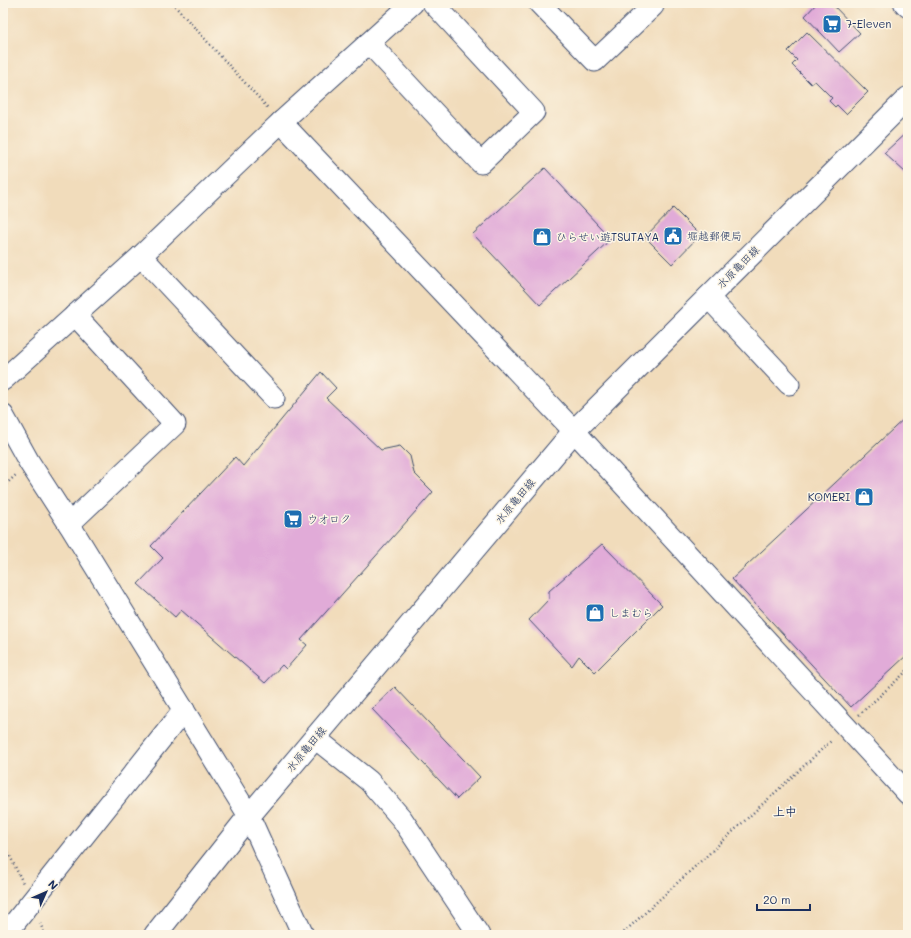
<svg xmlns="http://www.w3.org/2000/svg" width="911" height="938" font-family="Mali,'Klee One',sans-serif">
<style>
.building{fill:#e1abd8}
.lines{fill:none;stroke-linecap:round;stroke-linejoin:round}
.minor-casing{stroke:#3b496c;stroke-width:23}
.secondary-casing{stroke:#3b496c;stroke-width:24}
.path{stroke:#3b496c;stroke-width:2.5;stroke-dasharray:1 3;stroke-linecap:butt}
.minor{stroke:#fff;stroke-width:21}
.secondary{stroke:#fff;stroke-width:22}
.labels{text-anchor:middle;stroke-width:3;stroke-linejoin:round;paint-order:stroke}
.poi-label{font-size:11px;fill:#1b2f5e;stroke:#fcf5e5;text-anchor:start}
.street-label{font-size:11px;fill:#1b2f5e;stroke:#fcf5e5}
.neighbourhood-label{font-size:12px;font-weight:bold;fill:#1b2f5e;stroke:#fcf5e5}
</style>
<rect width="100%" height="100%" fill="#fcf5e5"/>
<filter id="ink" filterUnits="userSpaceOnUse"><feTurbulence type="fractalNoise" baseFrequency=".025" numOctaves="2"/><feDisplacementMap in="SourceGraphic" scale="8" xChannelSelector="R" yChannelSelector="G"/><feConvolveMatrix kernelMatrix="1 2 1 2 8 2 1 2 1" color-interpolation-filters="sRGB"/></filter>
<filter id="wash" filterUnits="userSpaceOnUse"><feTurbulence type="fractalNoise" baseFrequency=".012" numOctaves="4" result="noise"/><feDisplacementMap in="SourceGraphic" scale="16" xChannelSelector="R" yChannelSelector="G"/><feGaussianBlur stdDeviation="0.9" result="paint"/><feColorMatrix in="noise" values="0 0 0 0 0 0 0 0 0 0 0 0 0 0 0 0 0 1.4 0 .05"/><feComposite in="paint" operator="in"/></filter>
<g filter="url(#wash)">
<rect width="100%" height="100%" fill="#f1dcbb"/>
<g id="blocks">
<g class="building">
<path d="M 817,3 L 831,3 L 860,33 L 839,52 L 805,16 Z"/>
<path d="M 807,32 L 868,92 L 846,114 L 837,105 L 835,107 L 829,101 L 832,98 L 815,81 L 811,84 L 792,65 L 797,60 L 788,51 Z"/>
<path d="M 908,131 L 908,172 L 906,173 L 884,153 Z"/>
<path d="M 545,168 L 611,239 L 540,305 L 473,234 Z"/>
<path d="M 673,208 L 700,235 L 672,264 L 645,237 Z"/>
<path d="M 321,372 L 336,388 L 326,398 L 381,450 L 400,446 L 410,456 L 414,473 L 433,492 L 301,640 L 307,645 L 286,669 L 282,665 L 265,683 L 181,610 L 175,617 L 138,584 L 163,558 L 151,546 L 235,457 L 243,466 Z"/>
<path d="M 908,415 L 908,654 L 851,707 L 732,579 Z"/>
<path d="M 602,544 L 662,605 L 595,672 L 579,656 L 572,666 L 529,620 L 549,599 L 549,591 Z"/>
<path d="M 395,687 L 480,777 L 457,799 L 372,709 Z"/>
</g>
</g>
</g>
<g filter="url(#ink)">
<use href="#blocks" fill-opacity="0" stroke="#3b496c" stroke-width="1"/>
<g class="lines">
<defs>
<g id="minor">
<path d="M 539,3 L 595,61 L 653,6 L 651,3"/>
<path d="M 369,43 L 481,163 L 534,112 L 433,3"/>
<path d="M 281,122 L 574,431 L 908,794"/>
<path d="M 141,256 L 274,398"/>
<path d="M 708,297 L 789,384"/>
<path d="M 3,380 L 141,256 L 281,122 L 413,3"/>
<path d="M 3,415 L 29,462 L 69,524 L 249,816 L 303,935"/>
<path d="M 69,524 L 175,424 L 75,315"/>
<path d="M 315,738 L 369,781 L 402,819 L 479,935"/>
<path d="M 5,935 L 184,710"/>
</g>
<g id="secondary">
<path d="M 905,3 L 908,6"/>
<path d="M 155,935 L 249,816 L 574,431 L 908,98"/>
</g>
</defs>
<use href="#minor" class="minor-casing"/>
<use href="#secondary" class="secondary-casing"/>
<g class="path">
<path d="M 172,3 L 268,108"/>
<path d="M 3,487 L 16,475"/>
<path d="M 859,715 L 908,670"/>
<path d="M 3,847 L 7,850 L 23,883"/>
<path d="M 40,923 L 45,935"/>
<path d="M 621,935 L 832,740"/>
</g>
<use href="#minor" class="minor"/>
<use href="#secondary" class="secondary"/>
</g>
</g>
<defs>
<symbol id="supermarket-square" viewBox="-11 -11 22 22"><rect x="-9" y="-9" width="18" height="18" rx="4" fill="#1f6fb2" stroke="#fcf5e5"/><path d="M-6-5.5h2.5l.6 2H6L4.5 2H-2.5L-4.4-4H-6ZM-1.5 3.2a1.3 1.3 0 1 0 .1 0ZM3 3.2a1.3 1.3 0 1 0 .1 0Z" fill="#fff"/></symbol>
<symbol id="civic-square" viewBox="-11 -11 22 22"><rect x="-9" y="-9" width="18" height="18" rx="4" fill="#1f6fb2" stroke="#fcf5e5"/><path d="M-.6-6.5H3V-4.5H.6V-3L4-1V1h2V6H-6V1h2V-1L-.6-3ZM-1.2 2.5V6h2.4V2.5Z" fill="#fff"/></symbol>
<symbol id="shop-square" viewBox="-11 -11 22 22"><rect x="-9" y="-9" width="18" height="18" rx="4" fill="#1f6fb2" stroke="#fcf5e5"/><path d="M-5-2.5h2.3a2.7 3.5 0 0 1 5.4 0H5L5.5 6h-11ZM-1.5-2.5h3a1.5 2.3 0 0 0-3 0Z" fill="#fff"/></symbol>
</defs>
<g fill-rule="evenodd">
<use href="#supermarket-square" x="821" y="13" width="22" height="22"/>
<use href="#civic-square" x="662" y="225" width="22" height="22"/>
<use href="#shop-square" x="531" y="226" width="22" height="22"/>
<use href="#shop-square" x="853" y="486" width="22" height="22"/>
<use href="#supermarket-square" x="282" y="508" width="22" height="22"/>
<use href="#shop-square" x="584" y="602" width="22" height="22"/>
</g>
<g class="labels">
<g class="poi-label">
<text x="846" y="28">7-Eleven</text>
<text x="687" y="240">堀越郵便局</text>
<text x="556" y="241">ひらせい遊TSUTAYA</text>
<text x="850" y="501" text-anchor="end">KOMERI</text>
<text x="307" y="523">ウオロク</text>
<text x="609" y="617">しまむら</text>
</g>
<g class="street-label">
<text transform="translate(738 267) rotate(-45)" y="4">水原亀田線</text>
<text transform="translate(515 501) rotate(-50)" y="4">水原亀田線</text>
<text transform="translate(306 749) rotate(-50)" y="4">水原亀田線</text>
</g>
<g class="neighbourhood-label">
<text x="785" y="816">上中</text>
</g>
</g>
<rect width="911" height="938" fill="none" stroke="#fcf5e5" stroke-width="16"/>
<g transform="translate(46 892) rotate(45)" stroke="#fcf5e5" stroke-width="3" paint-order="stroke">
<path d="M0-3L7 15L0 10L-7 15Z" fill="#1b2f5e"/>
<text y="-6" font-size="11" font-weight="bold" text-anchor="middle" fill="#1b2f5e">N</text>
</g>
<path d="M757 904v6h53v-6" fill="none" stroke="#1b2f5e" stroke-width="2"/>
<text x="763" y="904" font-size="12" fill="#1b2f5e" stroke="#fcf5e5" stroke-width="3" paint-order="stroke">20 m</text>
</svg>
